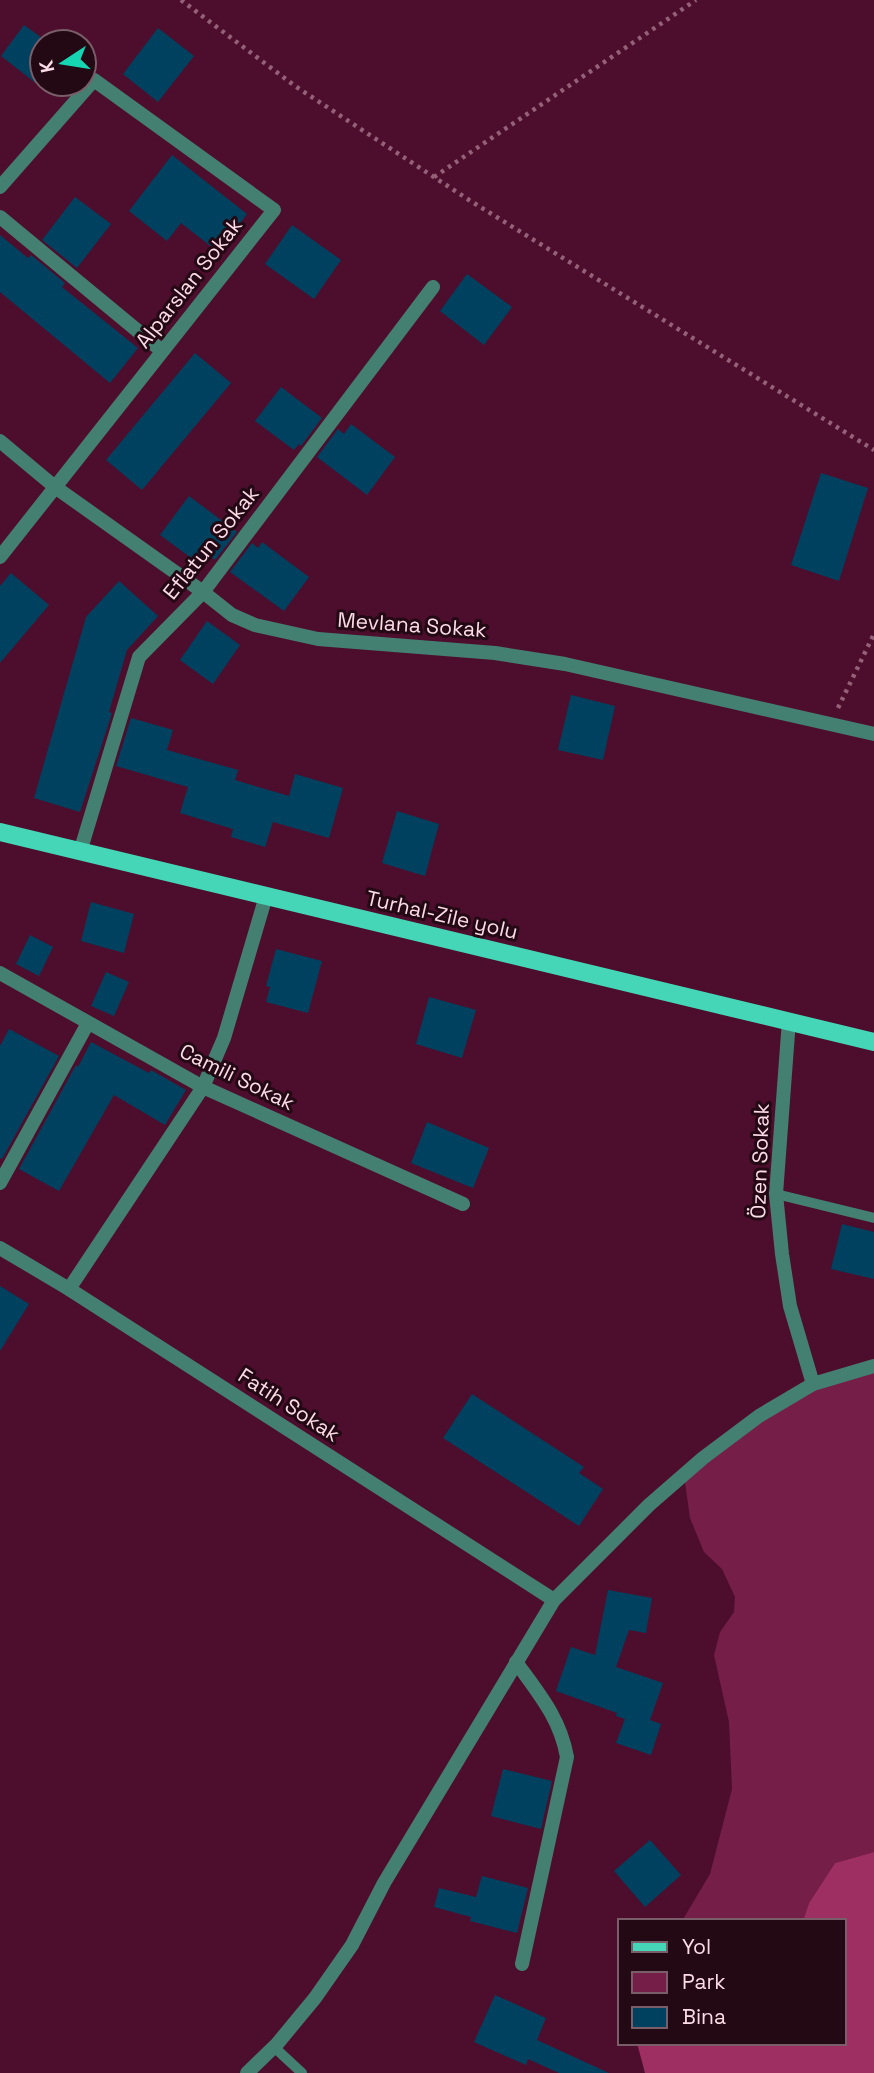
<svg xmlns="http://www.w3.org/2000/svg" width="874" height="2073" font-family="'Space Grotesk',sans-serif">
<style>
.green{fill:#751e48}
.forest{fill:#9e2f63}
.building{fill:#00415f}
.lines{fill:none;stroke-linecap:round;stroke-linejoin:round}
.path{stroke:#946178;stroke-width:4.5;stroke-dasharray:3.5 5;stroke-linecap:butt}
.service{stroke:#438071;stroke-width:10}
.minor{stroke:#438071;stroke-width:14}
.primary{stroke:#44d6b7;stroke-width:18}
.labels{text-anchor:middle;stroke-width:6;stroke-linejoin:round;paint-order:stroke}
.street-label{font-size:21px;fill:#fbdbe6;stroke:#230914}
</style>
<rect width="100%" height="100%" fill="#4d0e2d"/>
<path class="green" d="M 874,1366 L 874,1852 L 835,1863 L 809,1903 L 803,1921 L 682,1921 L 710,1874 L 732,1789 L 729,1722 L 714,1655 L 720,1632 L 734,1612 L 735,1597 L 722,1569 L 704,1552 L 690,1518 L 684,1475 L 813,1384 Z"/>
<path class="forest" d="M 874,1852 L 874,2073 L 645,2073 L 637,2043 L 844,2043 L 844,1921 L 803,1921 L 809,1903 L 835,1863 Z"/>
<g class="building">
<path d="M 24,25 L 42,38 L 42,88 L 1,56 Z"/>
<path d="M 158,28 L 194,56 L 158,102 L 123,74 Z"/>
<path d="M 172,155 L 247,214 L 218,252 L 181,223 L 167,241 L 129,211 Z"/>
<path d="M 75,197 L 111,224 L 77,268 L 42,240 Z"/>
<path d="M 292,225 L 341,260 L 314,299 L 265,264 Z"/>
<path d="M 0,235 L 28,258 L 31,255 L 65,283 L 62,287 L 138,348 L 110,383 L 0,292 Z"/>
<path d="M 467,274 L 512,307 L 484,345 L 440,311 Z"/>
<path d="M 195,353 L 231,383 L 142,490 L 106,460 Z"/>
<path d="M 281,387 L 322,418 L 301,446 L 299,444 L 294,450 L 255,421 Z"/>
<path d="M 351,424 L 395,457 L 367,495 L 317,457 L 338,429 L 344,434 Z"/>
<path d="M 821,473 L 868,488 L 839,581 L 791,565 Z"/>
<path d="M 189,496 L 237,532 L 215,560 L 206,553 L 198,563 L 160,535 Z"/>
<path d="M 262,542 L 309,577 L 284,611 L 230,572 L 252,543 L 258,548 Z"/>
<path d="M 11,573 L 49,605 L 0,663 L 0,586 Z"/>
<path d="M 119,581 L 158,616 L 127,650 L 109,712 L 112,713 L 80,812 L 34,798 L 86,617 Z"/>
<path d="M 207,621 L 240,645 L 213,684 L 180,660 Z"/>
<path d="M 571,695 L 615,706 L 603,760 L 558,750 Z"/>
<path d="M 131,718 L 173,730 L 167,750 L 238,770 L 235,780 L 289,796 L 295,774 L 343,788 L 329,838 L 273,822 L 265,847 L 231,837 L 233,829 L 180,813 L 188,787 L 116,766 Z"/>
<path d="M 397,811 L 439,824 L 425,876 L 382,863 Z"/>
<path d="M 91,902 L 134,914 L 124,953 L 81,941 Z"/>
<path d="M 30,935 L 53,947 L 39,976 L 16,964 Z"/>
<path d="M 276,949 L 322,961 L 308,1013 L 266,1002 L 270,987 L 266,986 Z"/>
<path d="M 106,972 L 129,982 L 114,1016 L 91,1006 Z"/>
<path d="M 429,997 L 476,1010 L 462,1058 L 416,1044 Z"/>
<path d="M 9,1029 L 59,1056 L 2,1159 L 0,1158 L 0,1046 Z"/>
<path d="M 91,1042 L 149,1073 L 151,1070 L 186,1090 L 165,1125 L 114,1095 L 59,1191 L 19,1169 L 76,1065 L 78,1067 Z"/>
<path d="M 427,1122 L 489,1148 L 473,1188 L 411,1163 Z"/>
<path d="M 842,1224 L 874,1232 L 874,1279 L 831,1269 Z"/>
<path d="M 0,1286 L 29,1304 L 0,1351 Z"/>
<path d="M 472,1394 L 584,1467 L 579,1473 L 603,1489 L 579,1526 L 443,1438 Z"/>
<path d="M 608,1590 L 652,1598 L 646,1633 L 629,1630 L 616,1667 L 663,1683 L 650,1720 L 661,1724 L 651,1755 L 616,1743 L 625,1719 L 616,1716 L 617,1713 L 556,1691 L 571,1647 L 595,1655 Z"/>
<path d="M 503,1769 L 552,1781 L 541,1829 L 491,1816 Z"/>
<path d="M 650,1840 L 681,1875 L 645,1907 L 614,1871 Z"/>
<path d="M 482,1876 L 528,1888 L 517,1933 L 470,1921 L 471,1917 L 434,1907 L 439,1888 L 476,1897 Z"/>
<path d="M 495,1995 L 546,2018 L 537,2040 L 609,2073 L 559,2073 L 528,2059 L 526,2065 L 474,2042 Z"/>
</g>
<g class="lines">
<g class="path">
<path d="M 181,0 L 295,86 L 469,200 L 874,450"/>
<path d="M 434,177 L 696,0"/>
<path d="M 838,708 L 874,634"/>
</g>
<g class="service">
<path d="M 776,1194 L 874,1218"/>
<path d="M 274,2047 L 302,2073"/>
</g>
<g class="minor">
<path d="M 0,187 L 94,80 L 274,210 L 0,557"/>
<path d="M 0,217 L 162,351"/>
<path d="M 0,441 L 55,487 L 203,592 L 232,615 L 255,625 L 318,639 L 495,653 L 565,664 L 874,734"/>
<path d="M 80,852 L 139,657 L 203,592 L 433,287"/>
<path d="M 0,973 L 203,1087 L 463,1204"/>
<path d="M 789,1020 L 776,1194 L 782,1254 L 790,1306 L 813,1384"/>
<path d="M 0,1183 L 88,1023"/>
<path d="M 0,1248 L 69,1289 L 554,1600"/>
<path d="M 69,1289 L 203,1087 L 224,1038 L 266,896"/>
<path d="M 516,1662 C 539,1694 560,1718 567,1757 L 522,1964"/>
<path d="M 247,2073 L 277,2044 L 315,1998 L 352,1945 L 384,1883 L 554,1600 L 649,1505 L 703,1458 L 759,1416 L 813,1384 L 874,1366"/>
</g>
<path class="primary" d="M 0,832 L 874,1042"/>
</g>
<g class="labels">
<g class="street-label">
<text transform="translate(189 283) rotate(-52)" y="7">Alparslan Sokak</text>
<text transform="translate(211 543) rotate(-51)" y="7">Eflatun Sokak</text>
<text transform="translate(412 625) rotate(4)" y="7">Mevlana Sokak</text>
<text transform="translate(442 915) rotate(13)" y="7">Turhal-Zile yolu</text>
<text transform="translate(237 1077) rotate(26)" y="7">Camili Sokak</text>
<text transform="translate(760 1161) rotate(-88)" y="7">Özen Sokak</text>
<text transform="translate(289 1405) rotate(33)" y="7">Fatih Sokak</text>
</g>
</g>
<rect x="618" y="1919" width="228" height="126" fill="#230914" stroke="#795d68" stroke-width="2"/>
<rect x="632" y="1942" width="35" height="10" fill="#44d6b7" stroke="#795d68" stroke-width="2"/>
<text x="682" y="1954" font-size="21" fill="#fbdbe6">Yol</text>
<rect x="632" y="1972" width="35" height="21" fill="#751e48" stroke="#795d68" stroke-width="2"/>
<text x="682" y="1989" font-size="21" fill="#fbdbe6">Park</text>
<rect x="632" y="2007" width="35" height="21" fill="#00415f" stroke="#795d68" stroke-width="2"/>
<text x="682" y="2024" font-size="21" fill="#fbdbe6">Bina</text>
<g transform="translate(63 63) rotate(258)"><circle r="33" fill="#230914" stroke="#795d68" stroke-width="2"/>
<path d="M0-5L12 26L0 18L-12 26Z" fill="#16d5b3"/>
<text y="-10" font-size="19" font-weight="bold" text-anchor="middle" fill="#fbdbe6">K</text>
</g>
</svg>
